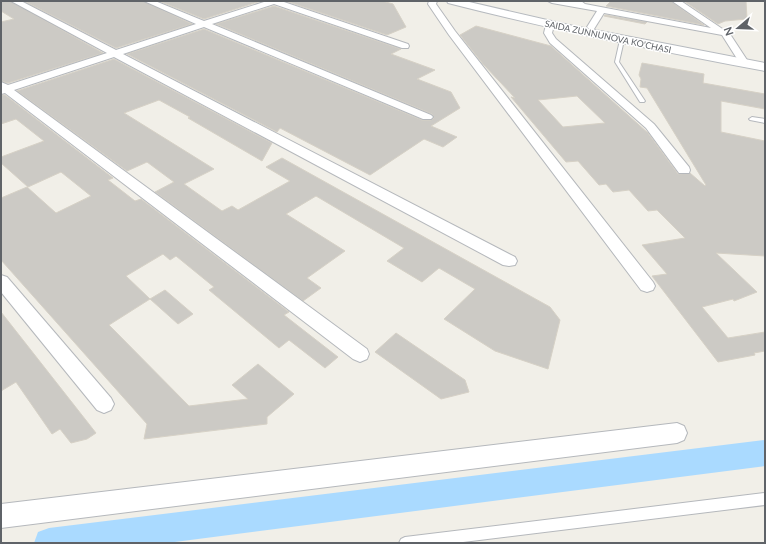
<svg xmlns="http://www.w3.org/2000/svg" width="766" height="544" font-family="Lato,sans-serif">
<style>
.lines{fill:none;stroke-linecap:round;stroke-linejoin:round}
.canal{fill:#aadaff;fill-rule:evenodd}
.building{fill:#cccac5;stroke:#d6d1c6;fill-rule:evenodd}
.lane-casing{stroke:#b5b8bc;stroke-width:2}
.street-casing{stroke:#b5b8bc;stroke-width:2}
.secondary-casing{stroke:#b6babf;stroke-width:2}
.lane{fill:#fff;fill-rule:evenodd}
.street{fill:#fff;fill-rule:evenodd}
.secondary{fill:#fff;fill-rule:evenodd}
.labels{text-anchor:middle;stroke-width:3;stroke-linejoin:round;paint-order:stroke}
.far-street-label{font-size:9px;fill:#5f6368;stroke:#fff}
</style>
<rect width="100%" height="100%" fill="#f1efe8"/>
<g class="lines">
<path class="canal" d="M 765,440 L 765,466 L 167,543 L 34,543 L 38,532 L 49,528 Z"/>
</g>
<g class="building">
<path d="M 1,1 L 10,1 L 103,53 L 8,83 L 1,81 L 1,22 L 14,19 L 1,11 Z"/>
<path d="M 24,1 L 143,1 L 192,24 L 116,48 Z"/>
<path d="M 159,1 L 261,1 L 204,19 Z"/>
<path d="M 286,1 L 382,1 L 393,4 L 406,27 L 387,35 Z"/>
<path d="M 611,1 L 671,1 L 704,25 L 606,6 Z"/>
<path d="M 684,1 L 746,1 L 747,19 L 725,21 L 718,24 Z"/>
<path d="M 274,6 L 401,49 L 391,54 L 435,70 L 417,79 L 451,92 L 460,108 L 431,126 L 457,137 L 443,147 L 424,139 L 370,175 L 280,128 L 277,132 L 127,54 L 204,29 L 422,120 L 431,120 L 434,118 L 432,114 L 216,24 Z"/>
<path d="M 605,15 L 647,22 L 645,24 L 604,16 Z"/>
<path d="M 476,26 L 551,46 L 648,133 L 678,174 L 690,173 L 705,186 L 706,185 L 647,88 L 640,87 L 641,79 L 639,75 L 642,63 L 704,74 L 703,83 L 765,94 L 765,109 L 721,101 L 721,132 L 765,141 L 765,256 L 716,253 L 757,292 L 734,301 L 733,299 L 702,307 L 728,338 L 765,332 L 765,351 L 754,353 L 755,355 L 718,362 L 652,276 L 667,274 L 642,245 L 685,238 L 657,210 L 648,211 L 629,190 L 613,192 L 606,184 L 599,185 L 578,161 L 566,162 L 511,97 L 515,98 L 483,64 L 460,35 ZM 577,96 L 605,123 L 563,127 L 538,100 Z"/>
<path d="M 114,59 L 272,143 L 262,161 L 188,118 L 190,117 L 159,100 L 124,113 L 214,169 L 184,184 L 222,211 L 232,206 L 238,210 L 290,181 L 266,167 L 282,158 L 550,307 L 560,320 L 548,369 L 495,351 L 444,319 L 475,289 L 439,268 L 422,282 L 387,261 L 404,248 L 316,196 L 286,214 L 345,251 L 307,278 L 321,288 L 303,301 L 155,192 L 174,182 L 147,162 L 127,171 L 17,91 Z"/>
<path d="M 1,95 L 5,95 L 113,178 L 108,180 L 135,201 L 141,199 L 289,312 L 284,315 L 338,357 L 325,368 L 289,340 L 279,348 L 209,290 L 214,287 L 176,256 L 170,260 L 163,254 L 126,276 L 150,299 L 109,325 L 189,406 L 248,399 L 232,385 L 258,364 L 294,394 L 267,417 L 267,424 L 144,439 L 147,424 L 1,260 L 1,198 L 27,187 L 56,213 L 91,196 L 61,172 L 28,187 L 1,163 L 1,157 L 44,141 L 16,119 L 1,124 Z"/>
<path d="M 165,290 L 193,314 L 178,324 L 150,299 Z"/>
<path d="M 1,312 L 96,433 L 87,439 L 71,443 L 60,429 L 52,434 L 16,382 L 1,391 Z"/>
<path d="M 396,333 L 465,380 L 469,392 L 441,399 L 375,352 Z"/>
</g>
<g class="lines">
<defs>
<g id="lane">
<path d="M 622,39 L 624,40 L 619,62 L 645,101 L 644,102 L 640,102 L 615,62 L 620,40 Z"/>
<path d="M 752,117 L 765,119 L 765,123 L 750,120 L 749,119 Z"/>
<path d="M 765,493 L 765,505 L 455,543 L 399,543 L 401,539 L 405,537 Z"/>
</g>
<g id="street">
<path d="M 11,1 L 21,1 L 116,50 L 196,24 L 144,1 L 155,1 L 204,21 L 267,1 L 281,1 L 408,44 L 409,46 L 408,48 L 402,48 L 274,4 L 212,24 L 431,115 L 433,117 L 431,119 L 423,119 L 204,27 L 123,54 L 515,257 L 517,261 L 515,265 L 509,266 L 503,265 L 114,57 L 14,90 L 367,349 L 369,354 L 367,359 L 360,362 L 353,359 L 5,93 L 1,94 L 1,82 L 8,85 L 107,53 Z"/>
<path d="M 429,1 L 437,1 L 436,4 L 455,31 L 653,282 L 655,286 L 653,290 L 647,292 L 641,290 L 449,35 L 428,4 Z"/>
<path d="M 548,1 L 574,2 L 573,1 L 581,1 L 585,4 L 711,28 L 672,1 L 681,1 L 724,30 L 728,31 L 749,63 L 744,66 L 741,65 L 722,35 L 604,13 L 594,29 L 591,30 L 587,27 L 597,11 L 552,3 Z"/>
<path d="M 550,22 L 554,25 L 552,33 L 556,39 L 654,124 L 689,167 L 690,170 L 689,173 L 679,173 L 646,128 L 550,43 L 544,33 L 546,25 Z"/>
<path d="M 1,275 L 7,277 L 111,398 L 114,404 L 111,410 L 104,413 L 97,410 L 1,292 Z"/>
<path d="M 677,423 L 684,426 L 687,433 L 684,440 L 677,443 L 1,528 L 1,504 Z"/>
</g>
<path id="secondary" d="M 447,1 L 465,1 L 569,25 L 765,63 L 765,71 C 659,51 553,30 448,3 Z"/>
</defs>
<use href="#lane" class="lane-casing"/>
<use href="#street" class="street-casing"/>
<use href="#secondary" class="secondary-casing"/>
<use href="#lane" class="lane"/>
<use href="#street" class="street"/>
<use href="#secondary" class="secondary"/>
</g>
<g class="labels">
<g class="far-street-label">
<text transform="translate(608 37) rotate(12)" y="3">SAIDA ZUNNUNOVA KO'CHASI</text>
</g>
</g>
<rect width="766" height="544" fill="none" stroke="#5f6368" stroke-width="4"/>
<g transform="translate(738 28) rotate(251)" stroke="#ffffff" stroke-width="3" paint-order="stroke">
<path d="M0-3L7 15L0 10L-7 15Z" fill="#5f6368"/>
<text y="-6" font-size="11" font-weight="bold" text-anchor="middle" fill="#5f6368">N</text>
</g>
</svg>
